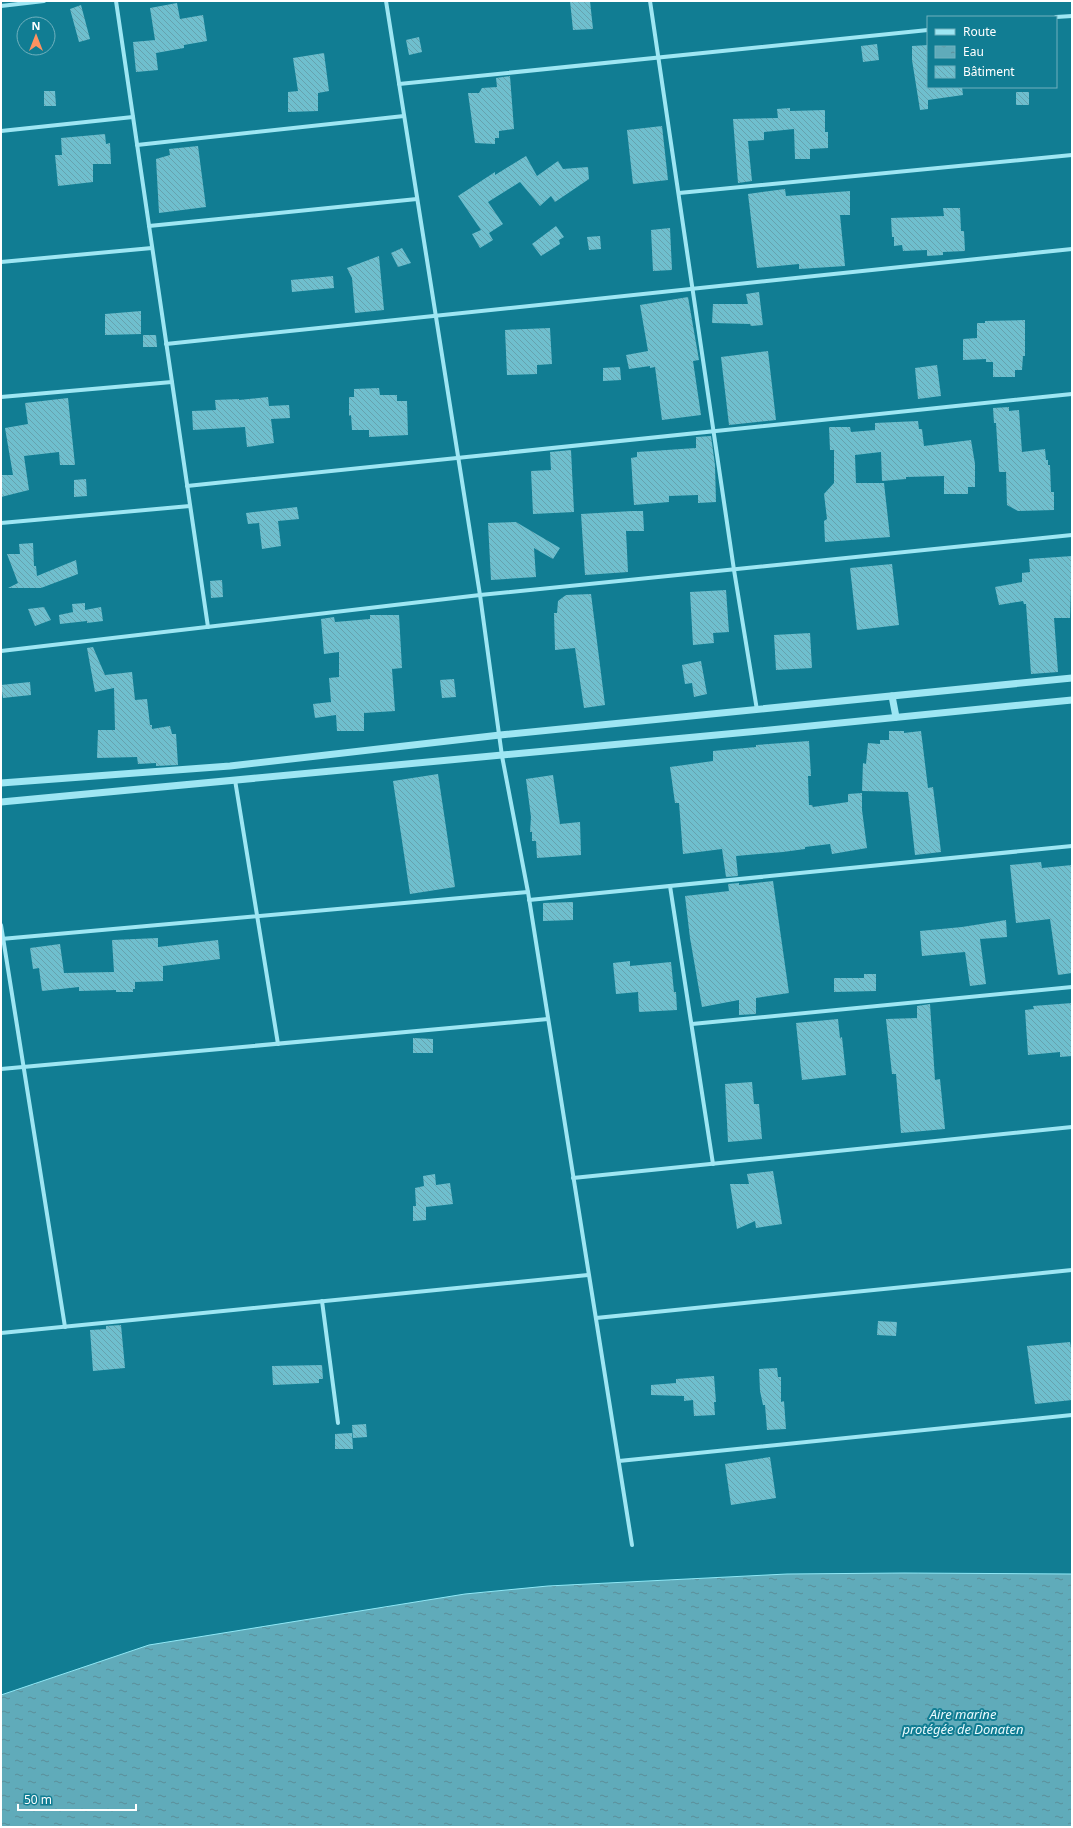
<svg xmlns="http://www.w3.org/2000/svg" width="1073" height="1828" font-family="'Noto Sans',sans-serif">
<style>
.water{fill:url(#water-ripples);stroke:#8fe8f6}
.building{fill:url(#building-back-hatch)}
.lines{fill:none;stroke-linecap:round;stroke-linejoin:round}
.minor{stroke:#9ee6f3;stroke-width:4}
.tertiary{stroke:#9ee6f3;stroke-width:7}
.labels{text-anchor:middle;stroke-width:4;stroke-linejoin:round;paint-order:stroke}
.water-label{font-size:13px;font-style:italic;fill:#eafbfe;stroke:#117d93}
</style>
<defs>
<pattern id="water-ripples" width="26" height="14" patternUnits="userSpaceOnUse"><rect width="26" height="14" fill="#60abba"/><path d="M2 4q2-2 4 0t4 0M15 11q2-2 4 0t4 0" fill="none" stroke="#5a8e99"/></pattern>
<pattern id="building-back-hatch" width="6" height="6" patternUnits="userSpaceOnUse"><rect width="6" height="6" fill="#6fbfce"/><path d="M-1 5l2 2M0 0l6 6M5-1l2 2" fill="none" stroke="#66a2ae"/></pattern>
</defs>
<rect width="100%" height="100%" fill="#117d93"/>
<path class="water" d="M 904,1573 L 1072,1574 L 1072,1827 L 1,1827 L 1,1695 L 149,1645 L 465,1594 L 548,1586 L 787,1574 Z"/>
<g class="building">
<path d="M 570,1 L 590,1 L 593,29 L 573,30 Z"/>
<path d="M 177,3 L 180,19 L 203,15 L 207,41 L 184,45 L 184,48 L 156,53 L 158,70 L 136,72 L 133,42 L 155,40 L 150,8 Z"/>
<path d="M 81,5 L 90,39 L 79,42 L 70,9 Z"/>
<path d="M 419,37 L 422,52 L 409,55 L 406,40 Z"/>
<path d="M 877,44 L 879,60 L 863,62 L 861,46 Z"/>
<path d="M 928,45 L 928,87 L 962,87 L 963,95 L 928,100 L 928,109 L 920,110 L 912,60 L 912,46 Z"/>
<path d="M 324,53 L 329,91 L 318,93 L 318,111 L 288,112 L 288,92 L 298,91 L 293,58 Z"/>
<path d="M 510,76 L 514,129 L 499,131 L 499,138 L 495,138 L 495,144 L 475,143 L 468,93 L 479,93 L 482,88 L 497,87 L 496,78 Z"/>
<path d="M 44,91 L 55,91 L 56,106 L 44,106 Z"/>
<rect x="1016" y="92" width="13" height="13"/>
<path d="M 790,108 L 790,111 L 825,110 L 825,132 L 828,132 L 828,148 L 810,149 L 810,159 L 795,159 L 794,129 L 764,132 L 764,140 L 748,141 L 752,181 L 738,183 L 733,119 L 778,118 L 777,109 Z"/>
<path d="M 662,126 L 668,180 L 633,184 L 627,130 Z"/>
<path d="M 105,134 L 106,144 L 110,143 L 111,164 L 93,164 L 93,182 L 58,186 L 55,155 L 62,155 L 61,138 Z"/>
<path d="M 198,146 L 206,207 L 159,213 L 156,159 L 170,155 L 169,149 Z"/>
<path d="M 526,156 L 537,176 L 558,161 L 563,169 L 588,167 L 589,179 L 555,202 L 551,196 L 540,206 L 520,182 L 488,202 L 503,224 L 489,233 L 493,240 L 480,248 L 472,234 L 481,230 L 458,196 L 495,172 L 495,175 Z"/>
<path d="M 785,189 L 786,196 L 850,191 L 850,215 L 840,215 L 845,266 L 799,269 L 799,264 L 757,268 L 748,194 Z"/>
<path d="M 943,208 L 960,208 L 961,231 L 964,231 L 965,251 L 943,252 L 943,255 L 927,256 L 927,250 L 903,251 L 902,245 L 894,246 L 894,237 L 892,237 L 891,218 L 944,216 Z"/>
<path d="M 556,226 L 564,237 L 559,240 L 560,244 L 541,256 L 532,244 Z"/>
<path d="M 670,228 L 672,270 L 653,271 L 651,230 Z"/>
<path d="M 600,236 L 601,249 L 589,250 L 587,237 Z"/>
<path d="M 402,248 L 411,263 L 398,267 L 391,253 Z"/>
<path d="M 379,256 L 384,310 L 355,313 L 352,278 L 347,268 Z"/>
<path d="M 333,276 L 334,288 L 292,292 L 291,280 Z"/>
<path d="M 759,292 L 763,325 L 751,326 L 750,324 L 712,323 L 713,304 L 748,304 L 746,294 Z"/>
<path d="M 688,297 L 699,360 L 693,361 L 701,415 L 662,420 L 655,367 L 650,368 L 650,366 L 629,369 L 626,355 L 648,351 L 640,305 Z"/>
<path d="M 141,311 L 141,334 L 105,335 L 105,314 Z"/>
<path d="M 1025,320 L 1025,356 L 1023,356 L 1022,370 L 1015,370 L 1015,377 L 993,377 L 993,362 L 986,362 L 986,359 L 963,360 L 963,339 L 977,338 L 977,323 L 985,323 L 985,321 Z"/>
<path d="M 550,328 L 552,364 L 537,365 L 537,374 L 507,375 L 505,330 Z"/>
<path d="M 143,335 L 156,335 L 157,347 L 143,347 Z"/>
<path d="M 768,351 L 776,420 L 729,425 L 721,357 Z"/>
<path d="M 937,365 L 941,396 L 918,399 L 915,368 Z"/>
<path d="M 620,367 L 621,380 L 603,381 L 603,368 Z"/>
<path d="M 379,388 L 380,395 L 397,395 L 397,401 L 407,401 L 408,435 L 369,437 L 369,430 L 352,430 L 351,415 L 349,416 L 349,397 L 354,397 L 354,389 Z"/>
<path d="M 268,397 L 269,406 L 289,405 L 290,418 L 271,419 L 274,443 L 247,447 L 245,427 L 193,430 L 192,411 L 216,410 L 215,400 L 239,399 L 239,400 Z"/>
<path d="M 68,398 L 75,465 L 60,465 L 59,452 L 24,456 L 29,490 L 1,497 L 1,475 L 13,475 L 5,428 L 28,424 L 25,403 Z"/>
<path d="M 1009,407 L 1009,411 L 1019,410 L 1022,452 L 1045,449 L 1046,460 L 1048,460 L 1048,465 L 1050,465 L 1051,492 L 1054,492 L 1054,510 L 1018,511 L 1007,505 L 1006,472 L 999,472 L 996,423 L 994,423 L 993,408 Z"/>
<path d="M 918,421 L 919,429 L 922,429 L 924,446 L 971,440 L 975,464 L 975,487 L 968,487 L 968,494 L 944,494 L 944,476 L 906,477 L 906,479 L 882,481 L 881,452 L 855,455 L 856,483 L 884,483 L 890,537 L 825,542 L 824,521 L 827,519 L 824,494 L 834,483 L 834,450 L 830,450 L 829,427 L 850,427 L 851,432 L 875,430 L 875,423 Z"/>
<path d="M 711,436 L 715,465 L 716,502 L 698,503 L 698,495 L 669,496 L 669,502 L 634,505 L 631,458 L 637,457 L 637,452 L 696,448 L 696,437 Z"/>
<path d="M 571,450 L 574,512 L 533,514 L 531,471 L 551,470 L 550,452 Z"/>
<path d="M 86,479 L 87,496 L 74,497 L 74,480 Z"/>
<path d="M 297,507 L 299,519 L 278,521 L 281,546 L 262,549 L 259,523 L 248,524 L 246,513 Z"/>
<path d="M 632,511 L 643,511 L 644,531 L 626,531 L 628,572 L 585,575 L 581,514 Z"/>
<path d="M 516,522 L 560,548 L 553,559 L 534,548 L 536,577 L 491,580 L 488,523 Z"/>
<path d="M 33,543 L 34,566 L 36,566 L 37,576 L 76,560 L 78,574 L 41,588 L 8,588 L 18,583 L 7,554 L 20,554 L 19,544 Z"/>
<path d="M 1072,556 L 1070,618 L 1054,618 L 1058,672 L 1031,674 L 1026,604 L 1024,604 L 1023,601 L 999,605 L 995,587 L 1022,582 L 1022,573 L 1030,572 L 1029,559 Z"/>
<path d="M 892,564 L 899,625 L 857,630 L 850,568 Z"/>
<path d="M 222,580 L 223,597 L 211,598 L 210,581 Z"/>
<path d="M 726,590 L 729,632 L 713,633 L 714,643 L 693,645 L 690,592 Z"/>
<path d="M 591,594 L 605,705 L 584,708 L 575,648 L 555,650 L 554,613 L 557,613 L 558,601 L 566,595 Z"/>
<path d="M 85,603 L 85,610 L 101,607 L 103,621 L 87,623 L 87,621 L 60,624 L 59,615 L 73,612 L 72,604 Z"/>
<path d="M 44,607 L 51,620 L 35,626 L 28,609 Z"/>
<path d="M 370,615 L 399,615 L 402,668 L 392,669 L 395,711 L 364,713 L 364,731 L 337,731 L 336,715 L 315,718 L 313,704 L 331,702 L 329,678 L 339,677 L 339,652 L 324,654 L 321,619 L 334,617 L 335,622 L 370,619 Z"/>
<path d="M 810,633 L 812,668 L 776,670 L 774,635 Z"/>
<path d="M 93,647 L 105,675 L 132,672 L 135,700 L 147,699 L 150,725 L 152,725 L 152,729 L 170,726 L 172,734 L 176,734 L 178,765 L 156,766 L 156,763 L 138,764 L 137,757 L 97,758 L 98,730 L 115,730 L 114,688 L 95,692 L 87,648 Z"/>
<path d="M 701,661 L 707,694 L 694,697 L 692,683 L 685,684 L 682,665 Z"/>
<path d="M 454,679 L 456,697 L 442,698 L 440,680 Z"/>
<path d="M 30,682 L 31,695 L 3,698 L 1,685 Z"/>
<path d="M 889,731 L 904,731 L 904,733 L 921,731 L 928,788 L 933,787 L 941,852 L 915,855 L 908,792 L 862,791 L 863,763 L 866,764 L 868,743 L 880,744 L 880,740 L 889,740 Z"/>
<path d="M 809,741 L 811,776 L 808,776 L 809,805 L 812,805 L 813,807 L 848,802 L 848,794 L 862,793 L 862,810 L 867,848 L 832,854 L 830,844 L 805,847 L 805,849 L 783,852 L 736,856 L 738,876 L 726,877 L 722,849 L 683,854 L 679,803 L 675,803 L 670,767 L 713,761 L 713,751 L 756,747 L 756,745 Z"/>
<path d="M 438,774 L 455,887 L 410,894 L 393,781 Z"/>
<path d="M 553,775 L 560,824 L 580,822 L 581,855 L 537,858 L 536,841 L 532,841 L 532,832 L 530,832 L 531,817 L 526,779 Z"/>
<path d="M 1041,862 L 1042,868 L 1072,865 L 1072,973 L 1058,975 L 1050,919 L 1016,923 L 1010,865 Z"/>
<path d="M 773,881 L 789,993 L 756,998 L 756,1014 L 739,1015 L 739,1000 L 702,1007 L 690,938 L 685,896 L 729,891 L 728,884 L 739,883 L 739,885 Z"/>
<path d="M 573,902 L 573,920 L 543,921 L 543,903 Z"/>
<path d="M 1006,920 L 1007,937 L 980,939 L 986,984 L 970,986 L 965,952 L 922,956 L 920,931 L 962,927 Z"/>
<path d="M 158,938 L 158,947 L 218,940 L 220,959 L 163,966 L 163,981 L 135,982 L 135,989 L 133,989 L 133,992 L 116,992 L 116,990 L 79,991 L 79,987 L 42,991 L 39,968 L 33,969 L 30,948 L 60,944 L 64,973 L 114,972 L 112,940 Z"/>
<path d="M 630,961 L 630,966 L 671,962 L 674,992 L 676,992 L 677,1010 L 639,1012 L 638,992 L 616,994 L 613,963 Z"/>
<path d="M 864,974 L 876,974 L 876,991 L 834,992 L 834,978 L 864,978 Z"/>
<path d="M 1072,1003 L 1072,1056 L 1060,1057 L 1060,1052 L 1028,1055 L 1025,1010 L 1034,1009 L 1033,1006 Z"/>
<path d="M 930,1004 L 935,1080 L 940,1079 L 945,1129 L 901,1133 L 896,1074 L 892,1074 L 886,1019 L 917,1018 L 917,1006 Z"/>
<path d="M 838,1019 L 840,1038 L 842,1037 L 846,1075 L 802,1080 L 796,1023 Z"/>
<path d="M 413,1038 L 433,1039 L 433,1053 L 413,1053 Z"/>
<path d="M 752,1082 L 754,1104 L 759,1104 L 762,1139 L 728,1142 L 725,1084 Z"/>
<path d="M 773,1171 L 782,1224 L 756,1228 L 755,1221 L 737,1229 L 730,1184 L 749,1184 L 747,1174 Z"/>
<path d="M 435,1174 L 436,1185 L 450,1183 L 453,1204 L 426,1207 L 426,1220 L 413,1221 L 413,1206 L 416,1206 L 415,1188 L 424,1186 L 423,1176 Z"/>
<path d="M 878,1321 L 897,1322 L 896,1336 L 877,1335 Z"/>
<path d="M 121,1325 L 125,1368 L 93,1371 L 90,1330 L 106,1329 L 106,1326 Z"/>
<path d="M 1070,1342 L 1072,1354 L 1072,1400 L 1035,1404 L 1027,1346 Z"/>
<path d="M 322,1365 L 323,1379 L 319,1379 L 319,1383 L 273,1385 L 272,1366 Z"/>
<path d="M 777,1368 L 778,1377 L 781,1377 L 781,1402 L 784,1401 L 786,1429 L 767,1430 L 765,1405 L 763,1405 L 760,1391 L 759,1369 Z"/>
<path d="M 714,1376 L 716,1402 L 714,1402 L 715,1415 L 694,1416 L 693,1400 L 684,1401 L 684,1396 L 651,1395 L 651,1385 L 676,1383 L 676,1379 Z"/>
<path d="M 366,1424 L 367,1437 L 353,1438 L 352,1425 Z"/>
<path d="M 352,1433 L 353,1449 L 335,1449 L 335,1434 Z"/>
<path d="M 770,1457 L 776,1498 L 731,1505 L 725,1464 Z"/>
</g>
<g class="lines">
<g class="minor">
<path d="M 116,1 L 208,627"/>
<path d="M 386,1 L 480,595 L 502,756 L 528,892 L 632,1545"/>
<path d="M 650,1 L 734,570 L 757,710"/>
<path d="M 1,6 L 44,1"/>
<path d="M 1056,17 L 1072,16"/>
<path d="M 399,84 L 928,30"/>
<path d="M 1,131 L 133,117"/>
<path d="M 137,145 L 404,116"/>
<path d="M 679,193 L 1072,155"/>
<path d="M 149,226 L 417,199"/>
<path d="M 1,262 L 152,248"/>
<path d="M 166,344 L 1072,249"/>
<path d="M 1,397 L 172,382"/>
<path d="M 187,486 L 1072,394"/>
<path d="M 1,523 L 190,506"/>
<path d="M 1,651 L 480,595 L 1072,535"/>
<path d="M 235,780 L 278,1044"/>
<path d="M 670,886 L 713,1164"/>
<path d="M 529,900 L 1072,846"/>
<path d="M 1,925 L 65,1327"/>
<path d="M 1,939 L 528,892"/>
<path d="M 692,1024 L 1072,987"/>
<path d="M 1,1069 L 548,1019"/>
<path d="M 573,1178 L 1072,1127"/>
<path d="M 322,1301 L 338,1423"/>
<path d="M 596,1318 L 1072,1270"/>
<path d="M 1,1333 L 588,1275"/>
<path d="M 619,1461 L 1072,1415"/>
</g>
<g class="tertiary">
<path d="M 892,696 L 896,717"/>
<path d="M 1,783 L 230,766 L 500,735 L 1072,678"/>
<path d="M 1,802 L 759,731 L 1072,700"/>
</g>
</g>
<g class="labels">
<g class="water-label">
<text x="963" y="1719">Aire marine<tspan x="963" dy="15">protégée de Donaten</tspan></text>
</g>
</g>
<rect width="1073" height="1828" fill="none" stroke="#ffffff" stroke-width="4"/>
<rect x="927" y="16" width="130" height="72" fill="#117d93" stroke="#70b1be"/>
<rect x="935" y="29" width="20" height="6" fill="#9ee6f3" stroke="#70b1be"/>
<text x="963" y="36" font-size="12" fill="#ffffff">Route</text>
<rect x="935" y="46" width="20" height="12" fill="url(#water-ripples)" stroke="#70b1be"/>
<text x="963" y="56" font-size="12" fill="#ffffff">Eau</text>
<rect x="935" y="66" width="20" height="12" fill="url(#building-back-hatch)" stroke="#70b1be"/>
<text x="963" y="76" font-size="12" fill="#ffffff">Bâtiment</text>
<g transform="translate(36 36)"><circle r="19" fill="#117d93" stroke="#70b1be"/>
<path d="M0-3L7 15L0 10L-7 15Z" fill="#ff9260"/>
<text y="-6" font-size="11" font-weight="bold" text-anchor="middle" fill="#ffffff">N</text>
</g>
<path d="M18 1804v6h118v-6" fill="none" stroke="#ffffff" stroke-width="2"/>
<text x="24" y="1804" font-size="12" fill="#ffffff" stroke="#117d93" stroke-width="3" paint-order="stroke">50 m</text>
</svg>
